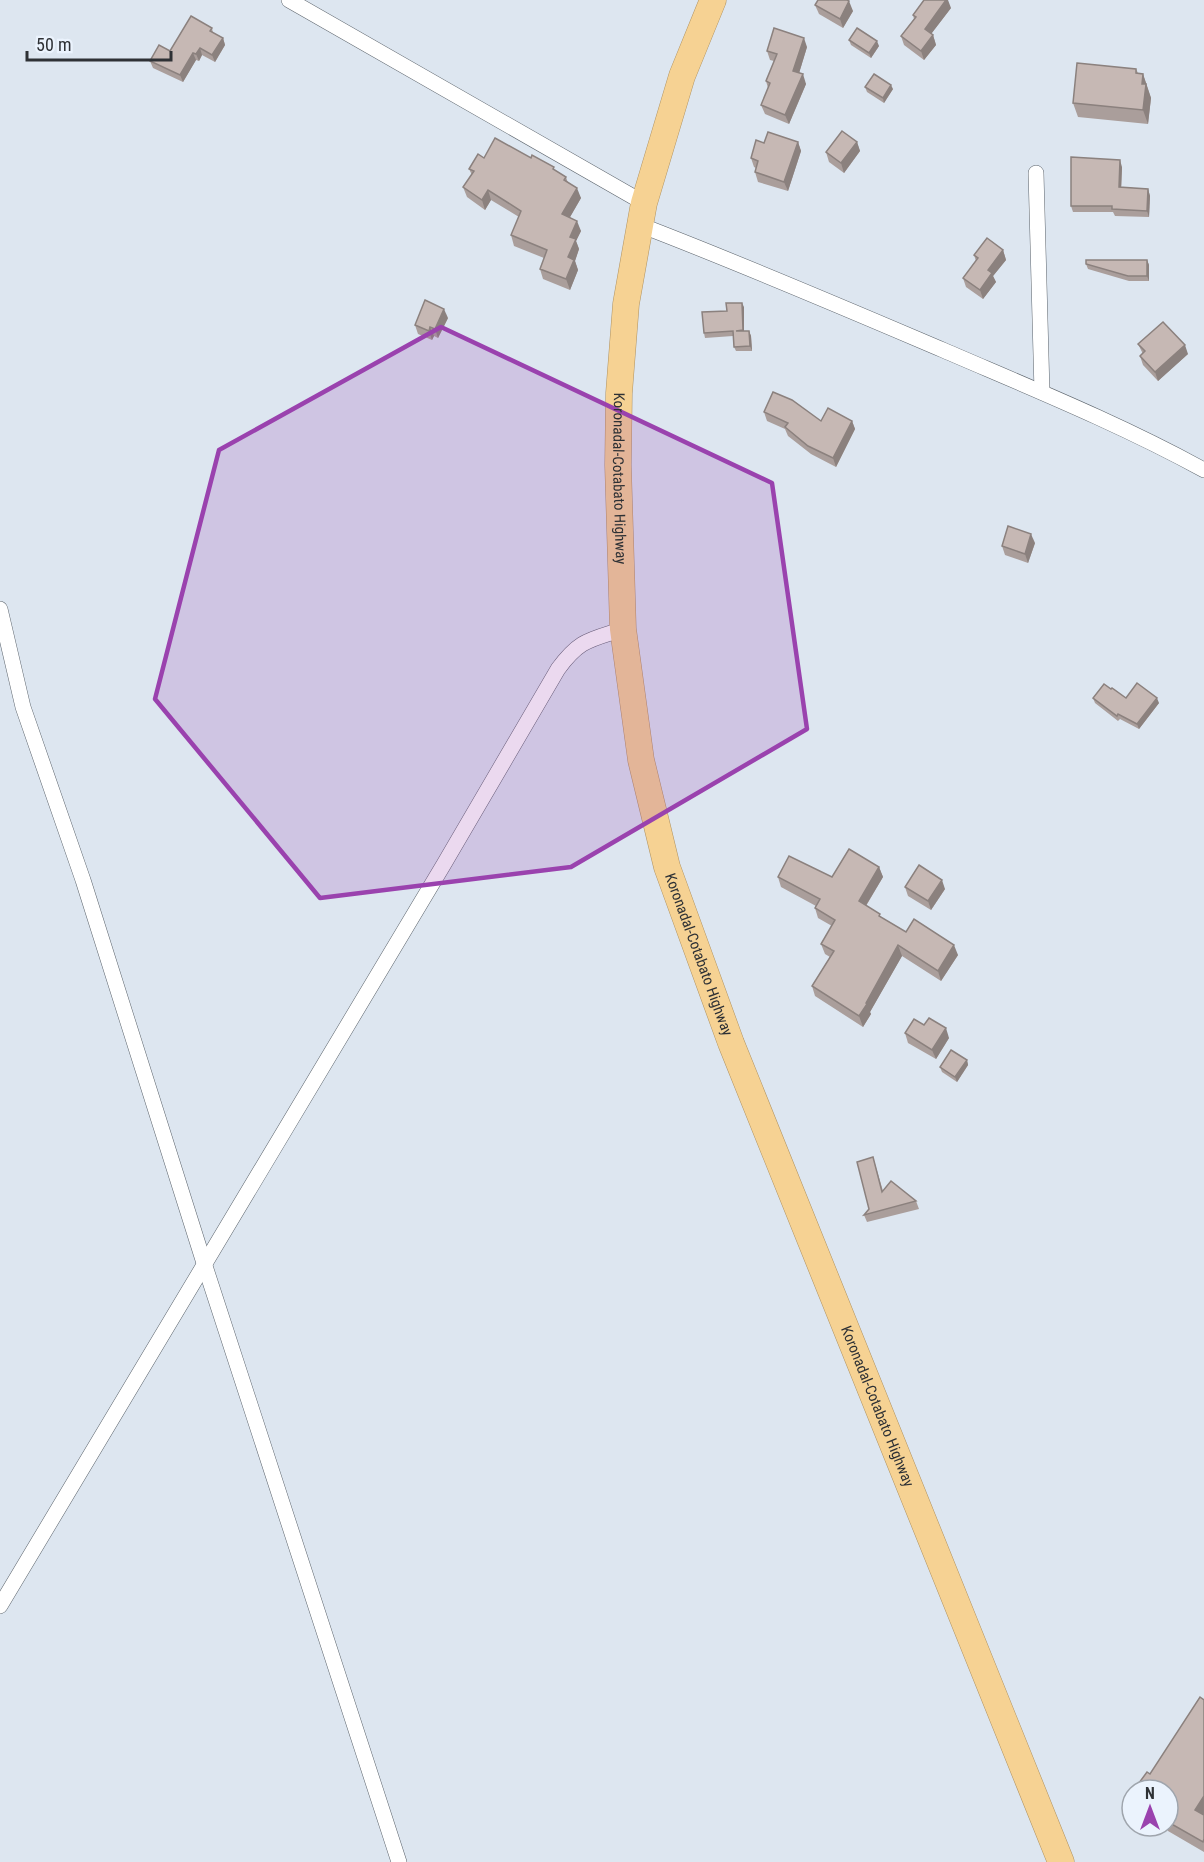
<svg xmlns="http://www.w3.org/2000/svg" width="1204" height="1862" font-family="'Roboto Condensed',sans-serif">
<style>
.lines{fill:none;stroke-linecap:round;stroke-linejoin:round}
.minor-casing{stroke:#5c646c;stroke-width:16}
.trunk-casing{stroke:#af9261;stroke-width:27}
.minor{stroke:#fff;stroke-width:15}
.trunk{stroke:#f6d293;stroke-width:26}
.wall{fill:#aa9e9b}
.shaded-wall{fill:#8b817e}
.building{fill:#c6b8b4;stroke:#8b817e;stroke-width:1.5}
.marked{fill:#9a42ae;fill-opacity:0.2;stroke:#9a42ae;stroke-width:4.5;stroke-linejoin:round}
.labels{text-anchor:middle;stroke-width:6;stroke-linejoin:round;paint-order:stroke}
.street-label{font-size:15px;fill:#2e3135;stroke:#ebf3fd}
</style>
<rect width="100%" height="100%" fill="#dde6f0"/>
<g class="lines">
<defs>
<g id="minor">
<path d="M 289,0 L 644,203"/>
<path d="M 1036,173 L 1042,392"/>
<path d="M 640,225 C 742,264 842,307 943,350 C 1031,388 1120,424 1204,470"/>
<path d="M 0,609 L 23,707 L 83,880 L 204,1263 L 399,1862"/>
<path d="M 0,1606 L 444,864 L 558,669 C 580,639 590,640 623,629"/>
</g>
<g id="trunk">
<path id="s1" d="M 713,0 L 682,76 L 644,203 L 626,304 L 619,393 L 618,465 L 623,629 L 641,760 L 667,867 L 731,1043 L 1061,1862"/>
</g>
</defs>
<use href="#minor" class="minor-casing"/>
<use href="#trunk" class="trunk-casing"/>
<use href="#minor" class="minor"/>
<use href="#trunk" class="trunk"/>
</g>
<g class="wall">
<path d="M 815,5 L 853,11 L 843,28 L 819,14 Z"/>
<path d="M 951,8 L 931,34 L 933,35 L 936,45 L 924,60 L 904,45 L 901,36 L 914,19 L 913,15 Z"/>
<path d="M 212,28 L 213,33 L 223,38 L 225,45 L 215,62 L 202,55 L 199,61 L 196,60 L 183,82 L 153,68 L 150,61 Z"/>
<path d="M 849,40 L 879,46 L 871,58 L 851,45 Z"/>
<path d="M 807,47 L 799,73 L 806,84 L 789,124 L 765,114 L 761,105 L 768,88 L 766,81 L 774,61 L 770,60 L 767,51 Z"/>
<path d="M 1136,69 L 1138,73 L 1143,74 L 1151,98 L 1148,124 L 1078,117 L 1073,103 Z"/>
<path d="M 865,87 L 893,89 L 884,103 L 867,92 Z"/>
<path d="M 798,142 L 801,151 L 788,191 L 758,182 L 755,172 L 756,168 L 754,167 L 751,158 Z"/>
<path d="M 857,142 L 860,151 L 844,173 L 829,162 L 826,152 Z"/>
<path d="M 484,158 L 531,158 L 566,177 L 568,183 L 581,198 L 570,217 L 581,231 L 576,241 L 579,249 L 575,261 L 578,270 L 570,290 L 543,279 L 540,269 L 544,258 L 514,246 L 511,235 L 519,217 L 491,200 L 485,210 L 467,197 L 463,187 L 472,175 L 469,169 Z"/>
<path d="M 1122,167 L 1121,187 L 1148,189 L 1150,196 L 1149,217 L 1115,216 L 1113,212 L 1073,212 L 1071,206 Z"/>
<path d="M 1003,250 L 1006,260 L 993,276 L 996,282 L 983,299 L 966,287 L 963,278 L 976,261 L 974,255 Z"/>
<path d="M 1147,260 L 1149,265 L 1149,281 L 1129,281 L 1088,269 L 1086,264 Z"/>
<path d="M 744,307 L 744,331 L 749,331 L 751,336 L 752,351 L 736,351 L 734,347 L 733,336 L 705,338 L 704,333 L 727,311 Z"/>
<path d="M 448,318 L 438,338 L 434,336 L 432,340 L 418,334 L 415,325 Z"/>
<path d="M 1138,344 L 1188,354 L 1158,381 L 1143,365 L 1140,356 L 1143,354 Z"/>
<path d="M 764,412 L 821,421 L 852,421 L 855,429 L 836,467 L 811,454 L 788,436 L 785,429 L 767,421 Z"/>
<path d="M 1035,543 L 1028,563 L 1005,555 L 1002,546 Z"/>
<path d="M 1111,689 L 1126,698 L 1159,703 L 1139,729 L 1120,719 L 1118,721 L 1095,703 L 1093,698 Z"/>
<path d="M 879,867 L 883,877 L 866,906 L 882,918 L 906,932 L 958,955 L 941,981 L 902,956 L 870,1012 L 871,1014 L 863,1027 L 815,996 L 812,986 L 830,957 L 825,954 L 821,944 L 832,926 L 818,918 L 815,908 L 816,906 L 781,887 L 778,877 L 832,877 Z"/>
<path d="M 905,887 L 945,889 L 931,910 L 908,896 Z"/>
<path d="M 924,1025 L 949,1038 L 936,1059 L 908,1043 L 905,1033 Z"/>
<path d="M 967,1060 L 968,1065 L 957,1082 L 942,1072 L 940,1067 Z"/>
<path d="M 873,1157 L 883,1191 L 916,1201 L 919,1209 L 867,1222 L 864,1215 L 869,1209 Z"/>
<path d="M 1204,1700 L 1204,1852 L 1168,1831 L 1166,1826 L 1168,1826 L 1168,1790 L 1137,1790 L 1136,1787 L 1150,1774 Z"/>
</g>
<g class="shaded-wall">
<path d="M 946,0 L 948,0 L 951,8 L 928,38 L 925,29 Z"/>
<path d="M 849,1 L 853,11 L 843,28 L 840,19 Z"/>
<path d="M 933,35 L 936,45 L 924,60 L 921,51 Z"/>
<path d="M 223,38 L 225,45 L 215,62 L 212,55 Z"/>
<path d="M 804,38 L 807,47 L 797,80 L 793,71 Z"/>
<path d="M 877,41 L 879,46 L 871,58 L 869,53 Z"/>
<path d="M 200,48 L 202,55 L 199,61 L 196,54 Z"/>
<path d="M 193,53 L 196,60 L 183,82 L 180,75 Z"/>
<path d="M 803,74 L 806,84 L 789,124 L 785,115 Z"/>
<path d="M 1143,74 L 1151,98 L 1148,124 L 1143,110 L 1142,84 Z"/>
<path d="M 891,85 L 893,89 L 884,103 L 883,98 Z"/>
<path d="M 798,142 L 801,151 L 788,191 L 784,182 Z"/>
<path d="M 857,142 L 860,151 L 844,173 L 841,163 Z"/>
<path d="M 1120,160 L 1122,167 L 1121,193 L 1119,187 Z"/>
<path d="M 577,188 L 581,198 L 566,224 L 562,214 Z"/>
<path d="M 1148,189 L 1150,196 L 1149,217 L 1147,211 Z"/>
<path d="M 488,190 L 491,200 L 485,210 L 482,200 Z"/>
<path d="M 577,221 L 581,231 L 576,241 L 579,249 L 575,261 L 578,270 L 570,290 L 566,279 L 570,237 Z"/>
<path d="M 1003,250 L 1006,260 L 993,276 L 996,282 L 983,299 L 980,290 L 988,270 Z"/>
<path d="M 1147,260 L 1149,265 L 1149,281 L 1147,276 Z"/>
<path d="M 742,303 L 744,307 L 744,335 L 743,330 Z"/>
<path d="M 444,309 L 448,318 L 438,338 L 435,329 Z"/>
<path d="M 430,327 L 434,336 L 432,340 L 429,331 Z"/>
<path d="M 749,331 L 751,336 L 752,351 L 750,346 Z"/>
<path d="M 1185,345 L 1188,354 L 1158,381 L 1155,372 Z"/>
<path d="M 852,421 L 855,429 L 836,467 L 833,458 Z"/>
<path d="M 1031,534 L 1035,543 L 1028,563 L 1025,554 Z"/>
<path d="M 1157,698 L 1159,703 L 1139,729 L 1137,724 Z"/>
<path d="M 879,867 L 883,877 L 862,912 L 859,901 Z"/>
<path d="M 942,880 L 945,889 L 931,910 L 928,901 Z"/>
<path d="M 898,945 L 902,956 L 870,1012 L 871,1014 L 863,1027 L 859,1016 L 866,1003 Z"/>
<path d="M 954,945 L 958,955 L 941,981 L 938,971 Z"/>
<path d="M 946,1028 L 949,1038 L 936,1059 L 932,1050 Z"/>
<path d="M 967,1060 L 968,1065 L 957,1082 L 955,1077 Z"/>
<path d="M 1204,1796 L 1204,1816 L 1195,1810 Z"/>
</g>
<g class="building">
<path d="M 818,0 L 847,0 L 849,1 L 840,19 L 815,5 Z"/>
<path d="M 924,0 L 946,0 L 925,29 L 933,35 L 921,51 L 901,36 L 916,17 L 913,15 Z"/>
<path d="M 191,16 L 212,28 L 210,31 L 223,38 L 212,55 L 200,48 L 196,54 L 193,53 L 180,75 L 150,61 L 159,45 L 170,51 Z"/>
<path d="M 774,28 L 804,38 L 793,71 L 803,74 L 785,115 L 761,105 L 770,83 L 766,81 L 777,54 L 767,51 Z"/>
<path d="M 857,28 L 877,41 L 869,53 L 849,40 Z"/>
<path d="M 1077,63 L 1136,69 L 1136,73 L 1143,74 L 1142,84 L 1146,84 L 1143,110 L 1073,103 Z"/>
<path d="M 874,74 L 891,85 L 883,98 L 865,87 Z"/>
<path d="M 842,131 L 857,142 L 841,163 L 826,152 Z"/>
<path d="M 768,132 L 798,142 L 784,182 L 755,172 L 758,161 L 751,158 L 756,140 L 764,143 Z"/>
<path d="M 495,138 L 531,158 L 532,155 L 554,167 L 553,169 L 566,177 L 564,180 L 577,188 L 562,214 L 577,221 L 570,237 L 576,239 L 568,257 L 574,260 L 566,279 L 540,269 L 547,250 L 511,235 L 521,211 L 488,190 L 482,200 L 463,187 L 474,171 L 469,169 L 478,154 L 484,158 Z"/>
<path d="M 1071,157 L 1120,160 L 1119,187 L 1148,189 L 1147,211 L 1112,209 L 1112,206 L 1071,206 Z"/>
<path d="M 987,238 L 1003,250 L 988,270 L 992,273 L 980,290 L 963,278 L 978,258 L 974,255 Z"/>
<path d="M 1086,260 L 1147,260 L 1147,276 L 1128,276 L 1086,264 Z"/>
<path d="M 425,300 L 444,309 L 435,329 L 430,327 L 429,331 L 415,325 Z"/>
<path d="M 726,303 L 742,303 L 743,330 L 736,331 L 749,331 L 750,346 L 734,347 L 733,331 L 704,333 L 702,312 L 727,311 Z"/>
<path d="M 1163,322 L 1185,345 L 1155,372 L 1140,356 L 1145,351 L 1138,344 Z"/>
<path d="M 773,392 L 792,400 L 821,421 L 828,408 L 852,421 L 833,458 L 808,446 L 785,427 L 788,423 L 764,412 Z"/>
<path d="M 1008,526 L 1031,534 L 1025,554 L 1002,546 Z"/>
<path d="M 1137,683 L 1157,698 L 1137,724 L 1118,714 L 1117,716 L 1093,698 L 1104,684 L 1111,689 L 1112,688 L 1126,698 Z"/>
<path d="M 849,849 L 879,867 L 859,901 L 880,914 L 879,916 L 906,932 L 914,919 L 954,945 L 938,971 L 898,945 L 866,1003 L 867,1004 L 859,1016 L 812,986 L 834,951 L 821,944 L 835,920 L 815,908 L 820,899 L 778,877 L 789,856 L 832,877 Z"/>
<path d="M 919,865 L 942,880 L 928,901 L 905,887 Z"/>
<path d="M 929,1018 L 946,1028 L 932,1050 L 905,1033 L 914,1019 L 924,1025 Z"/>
<path d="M 951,1050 L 967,1060 L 955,1077 L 940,1067 Z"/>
<path d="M 873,1157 L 882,1192 L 891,1181 L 916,1201 L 864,1215 L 869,1209 L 857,1162 Z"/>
<path d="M 1200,1697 L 1204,1700 L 1204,1796 L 1195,1810 L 1204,1815 L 1204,1839 L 1203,1842 L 1168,1822 L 1168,1811 L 1169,1809 L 1168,1808 L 1168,1790 L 1141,1790 L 1136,1787 L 1147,1772 L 1150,1774 Z"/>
</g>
<path class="marked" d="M 441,327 L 772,483 L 807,729 L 571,867 L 320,898 L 155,699 L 219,450 Z"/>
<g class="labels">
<g class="street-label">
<text dy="5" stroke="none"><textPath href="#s1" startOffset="492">Koronadal-Cotabato Highway</textPath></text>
<text dy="5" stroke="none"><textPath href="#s1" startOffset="978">Koronadal-Cotabato Highway</textPath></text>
<text dy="5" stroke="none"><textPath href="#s1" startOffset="1464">Koronadal-Cotabato Highway</textPath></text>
</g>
</g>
<g transform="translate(1150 1808)"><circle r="28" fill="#ebf3fd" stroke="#9fa5ad" stroke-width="1.5"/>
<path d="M0-4.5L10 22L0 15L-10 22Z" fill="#9a42ae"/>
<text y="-9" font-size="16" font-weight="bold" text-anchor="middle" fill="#2e3135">N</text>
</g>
<path d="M27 51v9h144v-9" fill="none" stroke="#2e3135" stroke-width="3"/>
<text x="36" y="51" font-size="18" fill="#2e3135" stroke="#ebf3fd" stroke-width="4.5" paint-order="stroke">50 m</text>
</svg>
